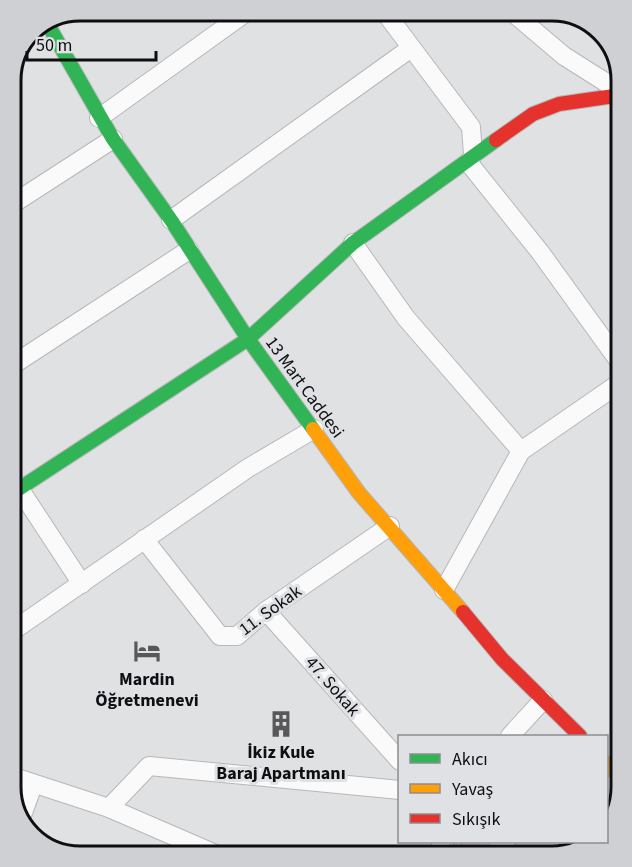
<svg xmlns="http://www.w3.org/2000/svg" width="632" height="867" font-family="'Source Sans 3',sans-serif">
<style>
.park{fill:url(#park-crowns)}
.lines{fill:none;stroke-linecap:round;stroke-linejoin:round}
.street-casing{stroke:#b6b7b8;stroke-width:20}
.fast-casing{stroke:#b6b7b8;stroke-width:16}
.slow-casing{stroke:#b6b7b8;stroke-width:16}
.jam-casing{stroke:#b6b7b8;stroke-width:16}
.street{stroke:#fafafb;stroke-width:18}
.fast{stroke:#30b455;stroke-width:14}
.slow{stroke:#ff9f0a;stroke-width:14}
.jam{stroke:#e5322d;stroke-width:14}
.labels{text-anchor:middle;stroke-width:6;stroke-linejoin:round;paint-order:stroke}
.street-label{font-size:18px;fill:#0f0f11;stroke:#dfe1e4}
.poi-label{font-size:18px;font-weight:bold;fill:#0f0f11;stroke:#dfe1e4}
.rim{fill:none;stroke:#0f0f11;stroke-width:3}
</style>
<defs>
<pattern id="park-crowns" width="20" height="18" patternUnits="userSpaceOnUse" patternTransform="scale(1.5)"><rect width="20" height="18" fill="#dbc9f0"/><path d="M2 6a3 3 0 1 1 6 0M12 15a3 3 0 1 1 6 0" fill="none" stroke="#bbabcd"/></pattern>
</defs>
<rect width="100%" height="100%" fill="#e0e1e3"/>
<path class="park" d="M 453,842 L 478,842 L 494,856 L 453,856 Z"/>
<g class="lines">
<defs>
<g id="street">
<path d="M 384,11 L 471,127 L 473,155"/>
<path d="M 511,11 L 564,56 L 621,92"/>
<path d="M 34,29 L 35,27"/>
<path d="M 99,118 L 248,11"/>
<path d="M 468,162 L 540,252 L 621,364"/>
<path d="M 11,205 L 113,139"/>
<path d="M 171,220 L 411,48"/>
<path d="M 353,243 L 406,318 L 521,451"/>
<path d="M 11,366 L 189,250"/>
<path d="M 11,476 L 82,584"/>
<path d="M 144,539 L 220,636 L 237,636 L 266,611 L 390,526"/>
<path d="M 444,590 L 521,451 L 621,382"/>
<path d="M 266,611 L 400,761"/>
<path d="M 11,632 L 248,468 L 314,429"/>
<path d="M 510,736 L 543,700"/>
<path d="M 11,776 L 109,808 L 220,856"/>
<path d="M 109,808 L 149,766 L 400,790"/>
<path d="M 20,821 L 33,785"/>
<path d="M 441,842 L 441,856"/>
<path d="M 499,842 L 514,856"/>
</g>
<g id="fast">
<path d="M 47,23 L 113,139 L 171,220 L 248,339 L 313,429"/>
<path d="M 11,494 L 248,339 L 353,243 L 496,140"/>
</g>
<g id="slow">
<path d="M 313,429 L 359,493 L 463,612"/>
<path d="M 606,763 L 621,778"/>
</g>
<g id="jam">
<path d="M 496,140 L 533,114 L 559,104 L 621,95"/>
<path d="M 463,612 L 502,659 L 580,736"/>
</g>
</defs>
<use href="#street" class="street-casing"/>
<use href="#fast" class="fast-casing"/>
<use href="#slow" class="slow-casing"/>
<use href="#jam" class="jam-casing"/>
<use href="#street" class="street"/>
<use href="#fast" class="fast"/>
<use href="#slow" class="slow"/>
<use href="#jam" class="jam"/>
</g>
<defs>
<symbol id="hotel-bare" viewBox="-9 -9 18 18"><path d="M-6-4.5h1.5V1H6V5H4.5V3h-9V5H-6ZM-4 0a1.8 1.8 0 1 1 3.6 0ZM.5 0V-2.5h3Q6-2.5 6 0Z" fill="#58585a" stroke="#dfe1e4" stroke-width="2.5" paint-order="stroke"/></symbol>
<symbol id="building-bare" viewBox="-9 -9 18 18"><path d="M-4-6H4V6H1V3H-1V6H-4ZM-2.5-4.3h1.7v1.8h-1.7ZM.8-4.3h1.7v1.8H.8ZM-2.5-1h1.7V.8h-1.7ZM.8-1h1.7V.8H.8Z" fill="#58585a" stroke="#dfe1e4" stroke-width="2.5" paint-order="stroke"/></symbol>
</defs>
<g fill-rule="evenodd">
<use href="#hotel-bare" x="128" y="632" width="38" height="38"/>
<use href="#building-bare" x="262" y="705" width="38" height="38"/>
</g>
<g class="labels">
<g class="street-label">
<text transform="translate(305 387) rotate(54)" y="6">13 Mart Caddesi</text>
<text transform="translate(270 610) rotate(-36)" y="6">11. Sokak</text>
<text transform="translate(333 686) rotate(49)" y="6">47. Sokak</text>
</g>
<g class="poi-label">
<text x="147" y="685">Mardin<tspan x="147" dy="21">Öğretmenevi</tspan></text>
<text x="281" y="758">İkiz Kule<tspan x="281" dy="21">Baraj Apartmanı</tspan></text>
</g>
</g>
<path d="M0 0H632V867H0ZM80 21H552A59 59 0 0 1 611 80V787A59 59 0 0 1 552 846H80A59 59 0 0 1 21 787V80A59 59 0 0 1 80 21Z" fill="#ced0d3" fill-rule="evenodd"/>
<path class="rim" d="M80 21H552A59 59 0 0 1 611 80V787A59 59 0 0 1 552 846H80A59 59 0 0 1 21 787V80A59 59 0 0 1 80 21Z"/>
<rect x="398" y="735" width="210" height="108" fill="#dfe1e4" stroke="#8c8d90" stroke-width="1.5"/>
<rect x="410" y="754" width="30" height="9" fill="#30b455" stroke="#8c8d90" stroke-width="1.5"/>
<text x="452" y="765" font-size="18" fill="#0f0f11">Akıcı</text>
<rect x="410" y="784" width="30" height="9" fill="#ff9f0a" stroke="#8c8d90" stroke-width="1.5"/>
<text x="452" y="795" font-size="18" fill="#0f0f11">Yavaş</text>
<rect x="410" y="814" width="30" height="9" fill="#e5322d" stroke="#8c8d90" stroke-width="1.5"/>
<text x="452" y="825" font-size="18" fill="#0f0f11">Sıkışık</text>
<path d="M27 51v9h129v-9" fill="none" stroke="#0f0f11" stroke-width="3"/>
<text x="36" y="51" font-size="18" fill="#0f0f11" stroke="#dfe1e4" stroke-width="4.5" paint-order="stroke">50 m</text>
</svg>
